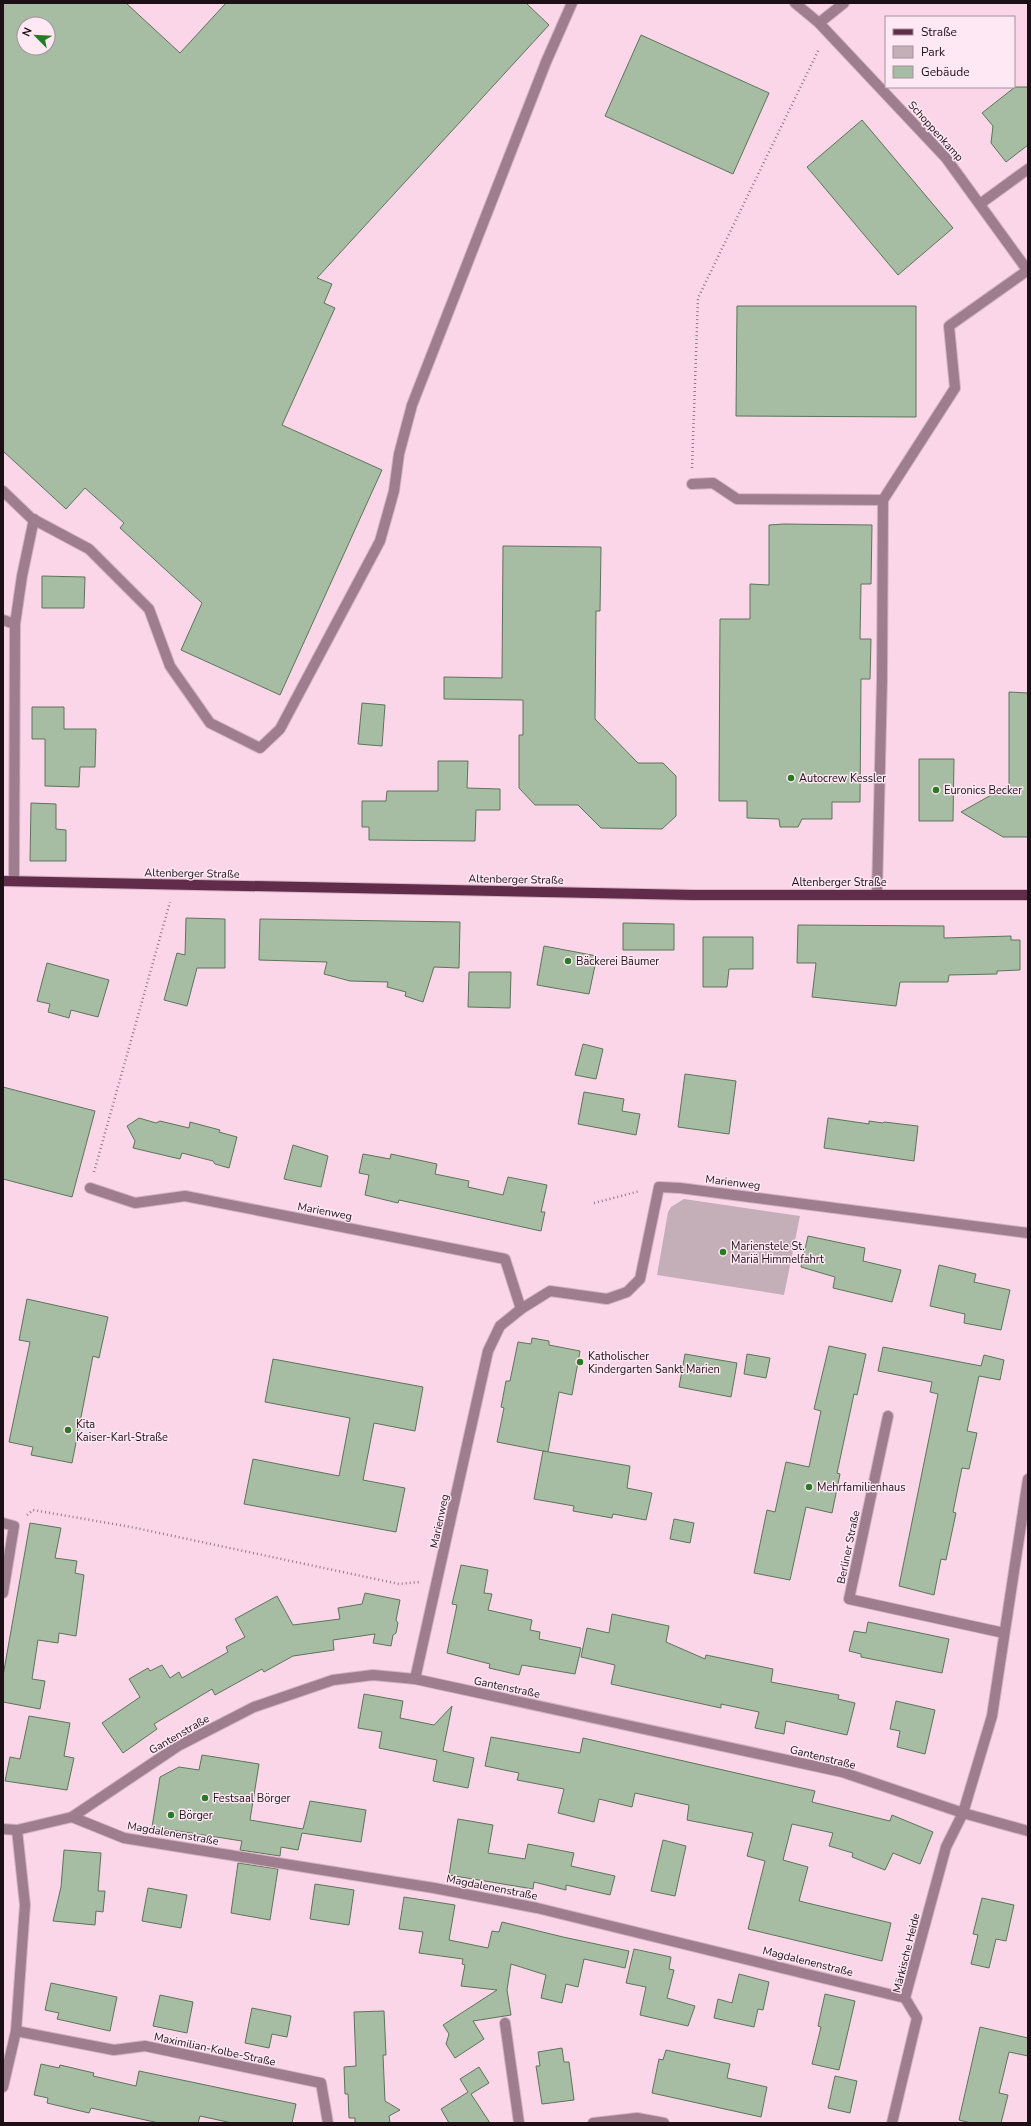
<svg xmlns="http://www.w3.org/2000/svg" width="1031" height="2126" font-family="'Nunito Sans',sans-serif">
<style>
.green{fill:#c4afb9}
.building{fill:#a6bda3;stroke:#5d745b;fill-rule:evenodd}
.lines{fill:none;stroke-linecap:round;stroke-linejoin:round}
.minor-casing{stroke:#d3b2c2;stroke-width:12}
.major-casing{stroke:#d3b2c2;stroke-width:12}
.path{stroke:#927985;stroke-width:2.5;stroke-dasharray:1 3;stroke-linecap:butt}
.minor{stroke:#9e7d8e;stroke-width:10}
.major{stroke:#612b4a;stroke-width:10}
.poi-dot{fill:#297a25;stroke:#fee8f3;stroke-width:1.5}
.labels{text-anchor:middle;stroke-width:3;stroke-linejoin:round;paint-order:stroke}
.street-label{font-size:11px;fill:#1c1016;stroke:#fee8f3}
.poi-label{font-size:11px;fill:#1c1016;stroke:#fee8f3;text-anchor:start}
</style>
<rect width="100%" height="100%" fill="#fbd6e8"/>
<path class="green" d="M 684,1199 L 800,1216 L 784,1295 L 657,1275 L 668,1212 L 671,1207 Z"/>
<g class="building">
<path d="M 3,3 L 126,3 L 180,53 L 226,3 L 526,3 L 549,25 L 317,278 L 332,284 L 324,303 L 335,308 L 282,425 L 382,470 L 280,695 L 181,650 L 202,603 L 120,528 L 124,523 L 85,488 L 66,509 L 3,451 ZM 24,24 L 48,24 L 48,48 L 24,48 Z"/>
<path d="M 641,35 L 769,93 L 733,174 L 605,116 Z"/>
<path d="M 1015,87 L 1028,87 L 1028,145 L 1006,162 L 991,143 L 993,126 L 982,113 Z"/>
<path d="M 862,120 L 953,228 L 898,275 L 807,167 Z"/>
<path d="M 737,306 L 916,306 L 916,417 L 736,416 Z"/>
<path d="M 784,524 L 872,525 L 871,584 L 861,584 L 860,639 L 871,639 L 870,679 L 861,679 L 860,802 L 832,802 L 832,819 L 802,819 L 798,827 L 780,827 L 779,819 L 747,818 L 747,801 L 719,801 L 720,619 L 750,619 L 750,584 L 769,585 L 769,525 Z"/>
<path d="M 503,546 L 601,547 L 600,611 L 596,611 L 595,719 L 638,763 L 663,763 L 676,776 L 676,816 L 662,829 L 601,828 L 578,805 L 535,805 L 519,788 L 519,735 L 523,735 L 523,700 L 444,699 L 444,677 L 502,678 Z"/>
<path d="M 42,576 L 85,577 L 84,608 L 42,608 Z"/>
<path d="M 1009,692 L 1028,693 L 1028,837 L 1003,837 L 961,812 L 1009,785 Z"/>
<path d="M 362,703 L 385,705 L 382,746 L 358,744 Z"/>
<path d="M 32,707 L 64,707 L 64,729 L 96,729 L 95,767 L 80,767 L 79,787 L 45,786 L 45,739 L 32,739 Z"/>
<path d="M 919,759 L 954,759 L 953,821 L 919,821 Z"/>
<path d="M 438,761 L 468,761 L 467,788 L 500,789 L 500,810 L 476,810 L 475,841 L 369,840 L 369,827 L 362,827 L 362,801 L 386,801 L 387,791 L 438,791 Z"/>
<path d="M 31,803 L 56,804 L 56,829 L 66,830 L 66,861 L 30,861 Z"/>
<path d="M 186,918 L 225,919 L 225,968 L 197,968 L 187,1006 L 164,1000 L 177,953 L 185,955 Z"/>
<path d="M 260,919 L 460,922 L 459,968 L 434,967 L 423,1002 L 405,996 L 406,992 L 387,987 L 388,982 L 350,981 L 324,974 L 327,962 L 259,960 Z"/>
<path d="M 623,923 L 674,924 L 674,950 L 623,950 Z"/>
<path d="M 798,925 L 944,926 L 944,938 L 1011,936 L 1011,940 L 1020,940 L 1020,970 L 997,971 L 997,974 L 949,975 L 948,982 L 900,982 L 896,1006 L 812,997 L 816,963 L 797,963 Z"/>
<path d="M 703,937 L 753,937 L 753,969 L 729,969 L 727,987 L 703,987 Z"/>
<path d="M 544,946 L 597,956 L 589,994 L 537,985 Z"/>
<path d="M 47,963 L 109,980 L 98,1017 L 71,1010 L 69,1018 L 48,1012 L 50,1004 L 37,1001 Z"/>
<path d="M 469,972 L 511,972 L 510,1008 L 468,1007 Z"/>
<path d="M 583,1044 L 603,1049 L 596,1079 L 575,1075 Z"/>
<path d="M 685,1074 L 736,1081 L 729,1134 L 678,1127 Z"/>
<path d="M 3,1087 L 95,1111 L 72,1197 L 3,1179 Z"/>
<path d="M 584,1092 L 624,1099 L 622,1111 L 640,1114 L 636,1135 L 578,1124 Z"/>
<path d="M 139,1118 L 156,1123 L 160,1121 L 189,1128 L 190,1122 L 220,1130 L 219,1132 L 237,1137 L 229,1168 L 215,1164 L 213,1161 L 182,1153 L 180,1159 L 133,1148 L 135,1141 L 127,1126 Z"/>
<path d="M 828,1118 L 869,1124 L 869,1121 L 883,1123 L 884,1122 L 918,1126 L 914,1161 L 824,1148 Z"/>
<path d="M 293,1145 L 328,1156 L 321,1187 L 284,1179 Z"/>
<path d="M 363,1154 L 390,1159 L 391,1154 L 437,1164 L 435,1174 L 469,1181 L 468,1187 L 503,1195 L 508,1177 L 547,1185 L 541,1212 L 545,1212 L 541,1231 L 399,1200 L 398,1203 L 365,1195 L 369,1175 L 359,1173 Z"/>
<path d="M 808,1236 L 865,1248 L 863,1261 L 901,1270 L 892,1302 L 833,1288 L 835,1277 L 801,1267 Z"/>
<path d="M 939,1265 L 976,1274 L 974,1282 L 1010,1290 L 1001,1330 L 964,1323 L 965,1314 L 930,1306 Z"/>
<path d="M 27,1299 L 108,1317 L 99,1358 L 93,1356 L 72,1463 L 31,1455 L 33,1447 L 9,1442 L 30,1342 L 19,1340 Z"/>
<path d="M 532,1338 L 549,1341 L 549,1345 L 580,1351 L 572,1395 L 559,1392 L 548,1452 L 497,1442 L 504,1408 L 501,1407 L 506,1381 L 510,1381 L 518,1342 L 531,1344 Z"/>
<path d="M 829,1346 L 866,1354 L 857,1395 L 854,1394 L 837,1473 L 840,1474 L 832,1513 L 806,1507 L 790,1580 L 754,1573 L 767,1510 L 775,1512 L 786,1462 L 809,1467 L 821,1411 L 814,1409 Z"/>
<path d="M 883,1347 L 981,1366 L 984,1355 L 1004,1360 L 1000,1380 L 979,1376 L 967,1431 L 977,1433 L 969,1469 L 962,1468 L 953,1512 L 956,1513 L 946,1560 L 941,1559 L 934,1595 L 899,1586 L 938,1394 L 930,1392 L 932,1382 L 878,1371 Z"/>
<path d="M 685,1354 L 737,1363 L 731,1397 L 679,1387 Z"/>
<path d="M 747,1354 L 770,1358 L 766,1378 L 744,1374 Z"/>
<path d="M 273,1359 L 423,1387 L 415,1431 L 374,1423 L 363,1480 L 405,1488 L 396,1532 L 244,1504 L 253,1459 L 339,1476 L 350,1418 L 265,1402 Z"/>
<path d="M 543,1451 L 630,1466 L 627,1488 L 652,1493 L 646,1520 L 613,1514 L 612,1518 L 573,1511 L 574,1506 L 534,1499 Z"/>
<path d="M 674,1519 L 694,1523 L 690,1543 L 670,1539 Z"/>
<path d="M 30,1523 L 61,1528 L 55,1558 L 77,1561 L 75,1573 L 84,1575 L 76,1636 L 59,1633 L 58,1643 L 38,1640 L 32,1679 L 45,1681 L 40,1709 L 3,1702 L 3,1676 Z"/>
<path d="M 461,1565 L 488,1570 L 484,1593 L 492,1594 L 488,1610 L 532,1620 L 530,1630 L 540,1632 L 539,1639 L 581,1648 L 575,1674 L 522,1665 L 519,1675 L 489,1668 L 490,1664 L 447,1653 L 457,1605 L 452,1604 Z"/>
<path d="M 365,1593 L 400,1600 L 396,1620 L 398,1623 L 396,1633 L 393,1635 L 391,1646 L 373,1643 L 375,1634 L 333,1640 L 334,1650 L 293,1656 L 264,1672 L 262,1669 L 215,1695 L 212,1689 L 154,1724 L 157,1729 L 123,1753 L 102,1723 L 140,1697 L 129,1679 L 148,1668 L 150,1671 L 162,1665 L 170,1678 L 179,1672 L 182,1678 L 228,1652 L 226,1647 L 245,1637 L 235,1619 L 277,1596 L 293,1625 L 340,1619 L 338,1608 L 362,1604 Z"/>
<path d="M 612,1614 L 669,1626 L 666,1642 L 705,1659 L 706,1655 L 773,1669 L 771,1682 L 839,1695 L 838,1699 L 855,1703 L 847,1735 L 786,1721 L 784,1734 L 755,1728 L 759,1712 L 721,1704 L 721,1708 L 611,1684 L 615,1665 L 581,1657 L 587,1628 L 609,1633 Z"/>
<path d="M 868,1622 L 949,1639 L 942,1673 L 861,1657 L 861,1654 L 849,1651 L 854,1631 L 866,1633 Z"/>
<path d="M 364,1694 L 403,1701 L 400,1718 L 434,1725 L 452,1706 L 443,1751 L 474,1758 L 468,1788 L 433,1781 L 437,1760 L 379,1748 L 382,1732 L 358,1728 Z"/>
<path d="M 896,1701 L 935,1710 L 925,1754 L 897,1747 L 900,1731 L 890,1729 Z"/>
<path d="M 29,1716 L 70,1723 L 64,1756 L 74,1758 L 67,1790 L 5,1781 L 10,1757 L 20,1759 Z"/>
<path d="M 491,1737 L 580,1753 L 583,1738 L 815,1791 L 812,1802 L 890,1821 L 892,1815 L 933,1832 L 920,1864 L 893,1853 L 885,1870 L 852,1857 L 853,1853 L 829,1846 L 833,1833 L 792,1824 L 783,1860 L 808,1867 L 799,1901 L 891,1923 L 882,1961 L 748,1929 L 765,1861 L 747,1856 L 753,1833 L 687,1820 L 689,1805 L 635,1793 L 632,1807 L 599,1799 L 594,1822 L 558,1813 L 564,1789 L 517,1780 L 519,1773 L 485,1766 Z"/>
<path d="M 202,1755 L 259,1764 L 250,1820 L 303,1829 L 310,1801 L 366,1810 L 361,1842 L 302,1833 L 298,1850 L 281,1847 L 280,1856 L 240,1850 L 242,1841 L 152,1827 L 160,1777 L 179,1767 L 199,1770 Z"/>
<path d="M 458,1819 L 493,1825 L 488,1853 L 525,1859 L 528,1844 L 574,1853 L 571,1866 L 615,1876 L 610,1895 L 566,1885 L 566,1890 L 534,1882 L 533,1889 L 449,1875 Z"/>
<path d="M 663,1840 L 686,1846 L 675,1896 L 651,1891 Z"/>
<path d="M 64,1850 L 101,1853 L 98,1891 L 105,1891 L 103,1912 L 96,1911 L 95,1925 L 53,1921 L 61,1887 Z"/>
<path d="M 238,1863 L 278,1869 L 270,1920 L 231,1913 Z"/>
<path d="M 315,1884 L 354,1890 L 349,1925 L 310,1919 Z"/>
<path d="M 148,1888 L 187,1895 L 181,1928 L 142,1921 Z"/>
<path d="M 404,1897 L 455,1905 L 449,1940 L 488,1948 L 492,1931 L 499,1932 L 502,1922 L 563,1937 L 629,1951 L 625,1968 L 584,1959 L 578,1987 L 566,1984 L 562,2003 L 541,1998 L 546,1975 L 511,1964 L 507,1990 L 511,2015 L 473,2021 L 484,2039 L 455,2058 L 446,2044 L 449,2034 L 443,2025 L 497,1990 L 461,1986 L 465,1965 L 462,1964 L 463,1959 L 419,1953 L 423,1932 L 399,1929 Z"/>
<path d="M 982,1898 L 1014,1905 L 1006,1941 L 996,1939 L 989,1968 L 971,1964 L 978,1935 L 973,1934 Z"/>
<path d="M 634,1949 L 671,1957 L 669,1969 L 674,1970 L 667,1998 L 695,2006 L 688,2026 L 640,2015 L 646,1987 L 626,1983 Z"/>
<path d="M 739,1974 L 769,1982 L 763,2010 L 758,2009 L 754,2027 L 714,2018 L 718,1999 L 732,2003 Z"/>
<path d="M 51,1983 L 117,1997 L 110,2031 L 57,2019 L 59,2013 L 45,2010 Z"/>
<path d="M 825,1994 L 855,2001 L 839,2070 L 812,2064 L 821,2027 L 818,2026 Z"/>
<path d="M 160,1995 L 193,2002 L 187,2033 L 153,2026 Z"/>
<path d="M 252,2008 L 291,2016 L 287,2037 L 272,2034 L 269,2048 L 245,2043 Z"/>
<path d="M 384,2011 L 386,2055 L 383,2055 L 385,2101 L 400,2110 L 389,2116 L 390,2123 L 355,2123 L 355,2118 L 349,2118 L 348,2094 L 345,2094 L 344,2067 L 356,2066 L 354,2012 Z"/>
<path d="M 980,2027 L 1028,2038 L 1028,2056 L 1009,2052 L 999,2093 L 1008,2095 L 1001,2123 L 971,2123 L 959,2120 Z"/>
<path d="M 562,2048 L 564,2062 L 569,2062 L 574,2100 L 542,2104 L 536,2066 L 540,2066 L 538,2052 Z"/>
<path d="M 666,2050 L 730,2064 L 727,2078 L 767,2087 L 761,2117 L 652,2093 L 659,2059 L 663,2060 Z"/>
<path d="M 41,2064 L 59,2068 L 60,2065 L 94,2073 L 93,2076 L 136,2086 L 139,2071 L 296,2104 L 292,2123 L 232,2123 L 200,2116 L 198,2123 L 159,2123 L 91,2108 L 89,2113 L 47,2103 L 48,2098 L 34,2095 Z"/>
<path d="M 479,2067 L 489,2083 L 471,2094 L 490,2123 L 449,2123 L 441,2109 L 468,2092 L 460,2079 Z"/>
<path d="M 835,2076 L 857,2081 L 850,2113 L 828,2108 Z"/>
</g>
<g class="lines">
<defs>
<g id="minor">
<path d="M 795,3 L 819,23 L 946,158 L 1028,271"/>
<path d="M 819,23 L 844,3"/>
<path d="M 980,204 L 1028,169"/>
<path d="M 692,484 L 713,483 L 737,499 L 883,500 L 882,680 L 877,894"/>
<path d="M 3,491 L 31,518 L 89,549 L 149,609 L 170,666 L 210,723 L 260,748 L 280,729 L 380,541 L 394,491 L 399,454 L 412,405 L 546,62 L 572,3"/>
<path d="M 883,500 L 955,388 L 949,326 L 1028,270"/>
<path d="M 3,620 L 15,624"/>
<path d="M 14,881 L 15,624 L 22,576 L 34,519"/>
<path d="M 90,1188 L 135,1203 L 185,1196 L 505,1259 L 521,1309"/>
<path d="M 888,1416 L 849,1599 L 1004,1633"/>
<path d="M 3,1523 L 14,1526 L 3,1593"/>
<path d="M 415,1679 L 488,1351 L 500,1326 L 521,1309 L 550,1291 L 607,1299 L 627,1292 L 640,1279 L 659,1187 L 680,1188 L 1028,1233"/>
<path d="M 72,1817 L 124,1838 L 434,1888 L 537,1908 L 905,1998"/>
<path d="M 3,1829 L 17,1830 L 72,1817 L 178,1746 L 254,1707 L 333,1680 L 373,1675 L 415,1679 L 842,1772 L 963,1813 L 1028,1831"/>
<path d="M 505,2023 L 519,2123"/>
<path d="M 16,2031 L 114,2050 L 145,2046 L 321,2083 L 328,2123"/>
<path d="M 3,2087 L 16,2031 L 25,1905 L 17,1830"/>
<path d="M 593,2123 L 637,2118 L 664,2123"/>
<path d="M 892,2123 L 917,2018 L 905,1998 L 946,1847 L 963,1813 L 992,1716 L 1028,1479"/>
</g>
<path id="major" d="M 3,881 L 693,895 L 1028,895"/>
</defs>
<use href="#minor" class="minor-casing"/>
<use href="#major" class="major-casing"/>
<g class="path">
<path d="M 692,468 L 698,298 L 819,49"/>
<path d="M 94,1172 L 170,902"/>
<path d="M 594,1203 L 640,1191"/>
<path d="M 27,1515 L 33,1510 L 131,1527 L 399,1584 L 419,1582"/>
</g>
<use href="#minor" class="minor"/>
<use href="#major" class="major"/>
</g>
<g class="poi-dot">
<circle cx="791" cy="778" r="4"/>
<circle cx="936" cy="790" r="4"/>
<circle cx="568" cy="961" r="4"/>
<circle cx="723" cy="1252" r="4"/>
<circle cx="580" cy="1362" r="4"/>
<circle cx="68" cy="1430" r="4"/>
<circle cx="809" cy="1487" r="4"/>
<circle cx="205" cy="1798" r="4"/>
<circle cx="171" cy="1815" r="4"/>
</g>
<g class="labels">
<g class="street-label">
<text transform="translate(936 131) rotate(48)" y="4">Schoppenkamp</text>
<text transform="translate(192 873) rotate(1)" y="4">Altenberger Straße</text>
<text transform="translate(516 879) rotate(1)" y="4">Altenberger Straße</text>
<text x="839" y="886">Altenberger Straße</text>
<text transform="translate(733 1182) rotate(7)" y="4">Marienweg</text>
<text transform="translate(325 1211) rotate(11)" y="4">Marienweg</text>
<text transform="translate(439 1521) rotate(-78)" y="4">Marienweg</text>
<text transform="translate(848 1547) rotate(-78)" y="4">Berliner Straße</text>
<text transform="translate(507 1687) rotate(12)" y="4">Gantenstraße</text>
<text transform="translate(179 1734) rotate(-30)" y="4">Gantenstraße</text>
<text transform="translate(823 1757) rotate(14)" y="4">Gantenstraße</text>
<text transform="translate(173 1833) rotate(10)" y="4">Magdalenenstraße</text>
<text transform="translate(492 1887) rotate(11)" y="4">Magdalenenstraße</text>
<text transform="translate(906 1953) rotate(-76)" y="4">Märkische Heide</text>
<text transform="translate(808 1961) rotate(14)" y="4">Magdalenenstraße</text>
<text transform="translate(215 2049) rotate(12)" y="4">Maximilian-Kolbe-Straße</text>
</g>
<g class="poi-label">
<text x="799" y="782">Autocrew Kessler</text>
<text x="944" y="794">Euronics Becker</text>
<text x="576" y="965">Bäckerei Bäumer</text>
<text x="731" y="1250">Marienstele St.<tspan x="731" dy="13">Mariä Himmelfahrt</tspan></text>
<text x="588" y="1360">Katholischer<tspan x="588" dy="13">Kindergarten Sankt Marien</tspan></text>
<text x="76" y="1428">Kita<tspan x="76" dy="13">Kaiser-Karl-Straße</tspan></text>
<text x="817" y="1491">Mehrfamilienhaus</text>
<text x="213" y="1802">Festsaal Börger</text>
<text x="179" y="1819">Börger</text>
</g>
</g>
<rect width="1031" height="2126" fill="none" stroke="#1c1016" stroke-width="8"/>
<rect x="885" y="16" width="130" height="72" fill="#fee8f3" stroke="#a4929b"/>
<rect x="893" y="29" width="20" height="6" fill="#612b4a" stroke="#a4929b"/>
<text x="921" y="36" font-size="12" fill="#1c1016">Straße</text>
<rect x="893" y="46" width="20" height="12" fill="#c4afb9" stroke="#a4929b"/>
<text x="921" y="56" font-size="12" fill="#1c1016">Park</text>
<rect x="893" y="66" width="20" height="12" fill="#a6bda3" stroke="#a4929b"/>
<text x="921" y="76" font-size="12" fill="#1c1016">Gebäude</text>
<g transform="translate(36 36) rotate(294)"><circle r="19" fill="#fee8f3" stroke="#a4929b"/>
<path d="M0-3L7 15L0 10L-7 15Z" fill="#297a25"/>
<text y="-6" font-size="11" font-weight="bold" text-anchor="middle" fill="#1c1016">N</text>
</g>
</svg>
